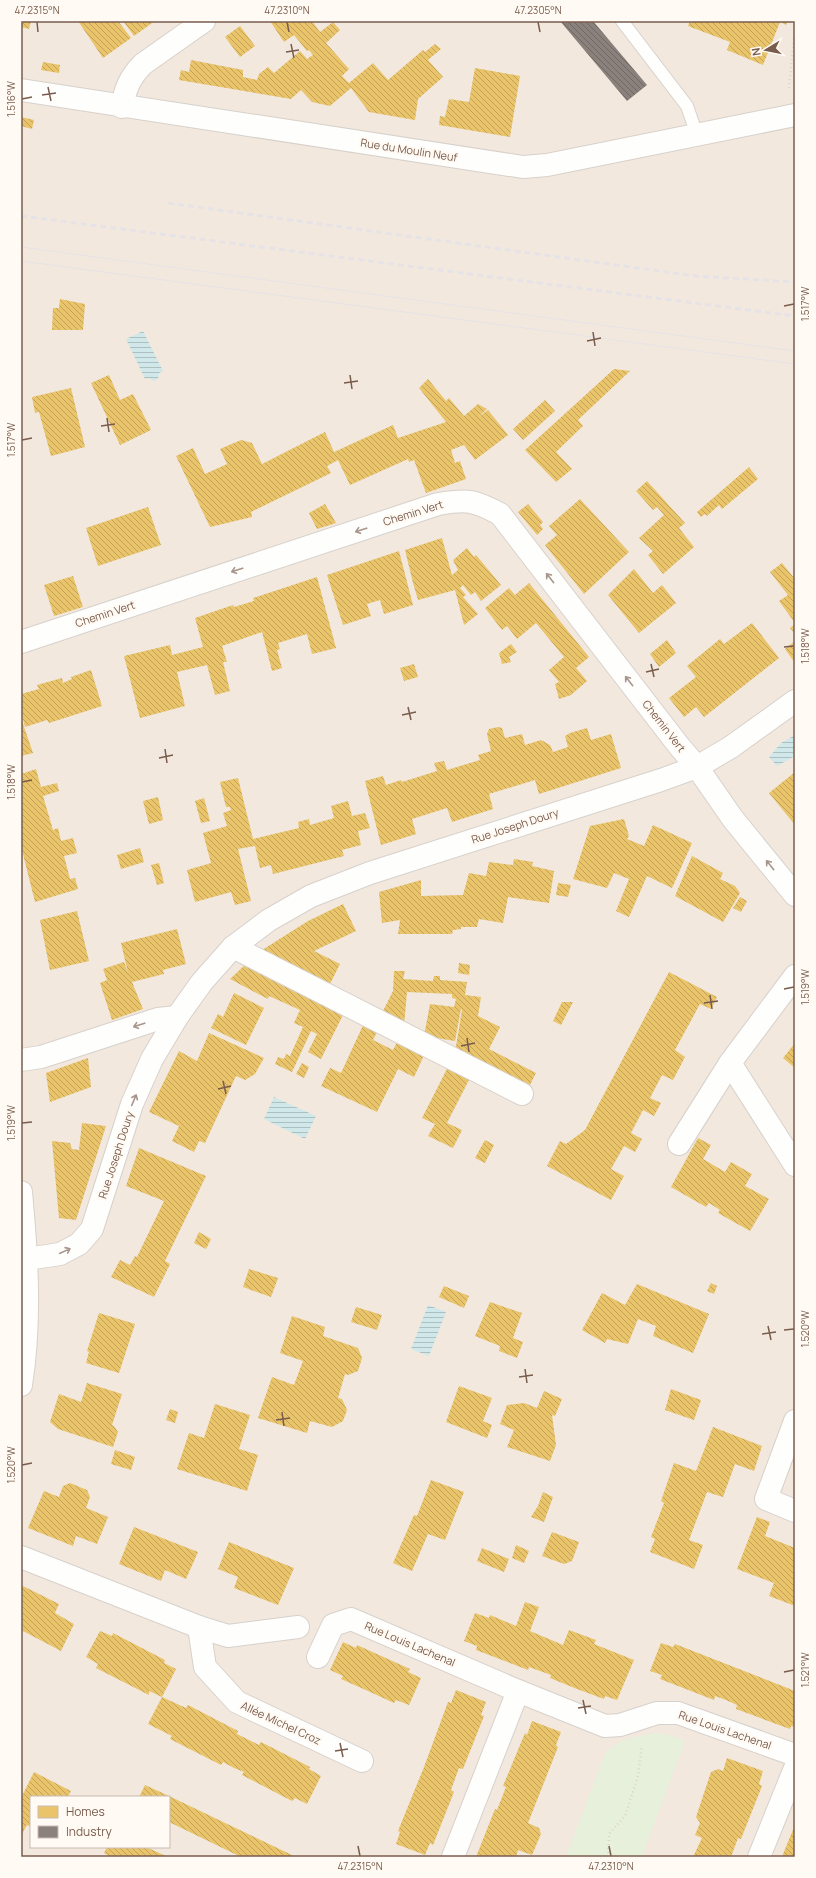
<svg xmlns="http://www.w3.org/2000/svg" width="816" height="1878" font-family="Manrope,sans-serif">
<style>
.residential{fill:#f2e8de;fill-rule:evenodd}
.green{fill:#e7f0db}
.water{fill:url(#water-rules)}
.homes{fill:url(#homes-back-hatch)}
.industry{fill:url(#industry-back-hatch)}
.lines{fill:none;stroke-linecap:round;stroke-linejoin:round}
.lane-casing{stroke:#d7d1cb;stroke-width:14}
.street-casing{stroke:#d7d1cb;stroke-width:24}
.path{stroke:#dcd5d0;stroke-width:2.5;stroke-dasharray:1 3;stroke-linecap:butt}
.lane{stroke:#fefefd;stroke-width:12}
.street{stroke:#fefefd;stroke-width:22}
.tram{stroke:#e6e3e7;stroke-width:1}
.rail{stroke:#e6e3e7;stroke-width:3;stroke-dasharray:6 4;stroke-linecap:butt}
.oneway{stroke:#a8958b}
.ticks{fill:none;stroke:#7a5c4d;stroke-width:1.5}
.labels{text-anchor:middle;stroke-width:4;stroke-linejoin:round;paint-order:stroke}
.street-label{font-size:11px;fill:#7a5c4d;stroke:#fffaf3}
.neatline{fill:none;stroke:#7a5c4d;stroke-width:1.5}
.ticks-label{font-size:10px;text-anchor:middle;fill:#7a5c4d}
</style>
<defs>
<pattern id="water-rules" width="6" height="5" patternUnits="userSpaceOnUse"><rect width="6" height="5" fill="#d0e8ea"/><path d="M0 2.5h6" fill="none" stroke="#aebfc0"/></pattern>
<pattern id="homes-back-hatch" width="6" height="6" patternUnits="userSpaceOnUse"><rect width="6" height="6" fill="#e9c46a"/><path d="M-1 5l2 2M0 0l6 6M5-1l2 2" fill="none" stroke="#c2a259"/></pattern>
<pattern id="industry-back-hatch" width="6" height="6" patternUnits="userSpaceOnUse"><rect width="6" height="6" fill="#8a817c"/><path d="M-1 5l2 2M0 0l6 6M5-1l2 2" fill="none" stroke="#716863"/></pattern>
</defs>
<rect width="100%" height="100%" fill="#f9f5f0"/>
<path class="residential" d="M 21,21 L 795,21 L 795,1857 L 21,1857 ZM 31,1797 L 169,1797 L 169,1847 L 31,1847 Z"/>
<path class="green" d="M 653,1733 L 671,1735 L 685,1741 L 642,1857 L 566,1857 L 606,1751 L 623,1740 Z"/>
<g class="water">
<path d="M 143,331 L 163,371 L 159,373 L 158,379 L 154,381 L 149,378 L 145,379 L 126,339 Z"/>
<path d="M 795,735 L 795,756 L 777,766 L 769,757 L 781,743 Z"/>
<path d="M 274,1097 L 316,1116 L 305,1139 L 264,1119 Z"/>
<path d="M 428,1305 L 446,1312 L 429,1356 L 411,1349 Z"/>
</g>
<g class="homes">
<path d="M 21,21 L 31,21 L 29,29 L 21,27 Z"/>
<path d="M 78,21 L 118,21 L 131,38 L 103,58 Z"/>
<path d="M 123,21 L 155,21 L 134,36 Z"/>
<path d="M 270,21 L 312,21 L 320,32 L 333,22 L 340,30 L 326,43 L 349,69 L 342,76 L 349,83 L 373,63 L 388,80 L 423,50 L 425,52 L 435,44 L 441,49 L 428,60 L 443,77 L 418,99 L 415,120 L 369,112 L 351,88 L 330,106 L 312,102 L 301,90 L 291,99 L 179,80 L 181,70 L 189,72 L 191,60 L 243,70 L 243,77 L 257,80 L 259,74 L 268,67 L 274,73 L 300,51 L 307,59 L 313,55 L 309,50 L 307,51 L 294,35 L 284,42 Z"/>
<path d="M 690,21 L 788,21 L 786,25 L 780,22 L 763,65 L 727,50 L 730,42 L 688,26 Z"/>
<path d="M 240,26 L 255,46 L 240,57 L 225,37 Z"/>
<path d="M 43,62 L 60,65 L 59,73 L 41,70 Z"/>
<path d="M 475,68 L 520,76 L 510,137 L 439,125 L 440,116 L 445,117 L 449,99 L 469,102 Z"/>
<path d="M 21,117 L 34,120 L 32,129 L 21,126 Z"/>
<path d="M 60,299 L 85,304 L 83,330 L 52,330 L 53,308 L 59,308 Z"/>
<path d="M 614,369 L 630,371 L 578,420 L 583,426 L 556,452 L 572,469 L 556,482 L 525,450 Z"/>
<path d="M 109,375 L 120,400 L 133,394 L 151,430 L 120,445 L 91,383 Z"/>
<path d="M 428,379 L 446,401 L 449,398 L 464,416 L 478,404 L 487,409 L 478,417 L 488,410 L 508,435 L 475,460 L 464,445 L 451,450 L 455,463 L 460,461 L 466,479 L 426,493 L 414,460 L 409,462 L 408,459 L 350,485 L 338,460 L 327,466 L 331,473 L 251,512 L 252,517 L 210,527 L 176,456 L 193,448 L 205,474 L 227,464 L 220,449 L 241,440 L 252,443 L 262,464 L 325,432 L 334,452 L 393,425 L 398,438 L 446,422 L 419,388 Z"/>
<path d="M 71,388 L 85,447 L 51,456 L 39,412 L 35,413 L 32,397 Z"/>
<path d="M 545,400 L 555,411 L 523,440 L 513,429 Z"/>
<path d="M 749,467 L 758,479 L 722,509 L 719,505 L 707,516 L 705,514 L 701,517 L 697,512 Z"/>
<path d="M 647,481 L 685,523 L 679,528 L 694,547 L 663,574 L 648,555 L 653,551 L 639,538 L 664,515 L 657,507 L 653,510 L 636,491 Z"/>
<path d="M 580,499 L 629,552 L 584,594 L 545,545 L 557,535 L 549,526 Z"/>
<path d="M 325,504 L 336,523 L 317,529 L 309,513 Z"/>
<path d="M 528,504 L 543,522 L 540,525 L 543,529 L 537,535 L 518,512 Z"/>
<path d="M 148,507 L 161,545 L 98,566 L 86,528 Z"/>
<path d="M 442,538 L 452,575 L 458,570 L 453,560 L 467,548 L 474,557 L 476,555 L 501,585 L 481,601 L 475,592 L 471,595 L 463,585 L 460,588 L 466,595 L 463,597 L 478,614 L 464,625 L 455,590 L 418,600 L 413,583 L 405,550 Z"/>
<path d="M 399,551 L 413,605 L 384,614 L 380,600 L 367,604 L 371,616 L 343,625 L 327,575 Z"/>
<path d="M 782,563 L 795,579 L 795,623 L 779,601 L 788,595 L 770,572 Z"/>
<path d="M 634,569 L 653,593 L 662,585 L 676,603 L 639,633 L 608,595 Z"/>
<path d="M 73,576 L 83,607 L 54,616 L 44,585 Z"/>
<path d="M 317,577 L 336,648 L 312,654 L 307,634 L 278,643 L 280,649 L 277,650 L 282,668 L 272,671 L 262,632 L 222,646 L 227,662 L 223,662 L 230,691 L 215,695 L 207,665 L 177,672 L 185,706 L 140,718 L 124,656 L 170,645 L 172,655 L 203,647 L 195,618 L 233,605 L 234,607 L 254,601 L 253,598 Z"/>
<path d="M 529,583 L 589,657 L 576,668 L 587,681 L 571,695 L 559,699 L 555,684 L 559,682 L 549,670 L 564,657 L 536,623 L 517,639 L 507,626 L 502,630 L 485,608 L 509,588 L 515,595 Z"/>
<path d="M 752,623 L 779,658 L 704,717 L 696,707 L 684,717 L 669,698 L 696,677 L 687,666 L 720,639 L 724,644 Z"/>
<path d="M 795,624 L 795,634 L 790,628 Z"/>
<path d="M 667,640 L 676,653 L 659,667 L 650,654 Z"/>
<path d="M 795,641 L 795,663 L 785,649 Z"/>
<path d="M 511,644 L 517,652 L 509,657 L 511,662 L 502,664 L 499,653 Z"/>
<path d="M 414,664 L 418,677 L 404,681 L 400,668 Z"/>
<path d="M 91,670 L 102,706 L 49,723 L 47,720 L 25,727 L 21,713 L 21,694 L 39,689 L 37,685 L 62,678 L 63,683 L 72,679 L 71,677 Z"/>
<path d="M 21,718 L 33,753 L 21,756 Z"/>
<path d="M 498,727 L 502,728 L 505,738 L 522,734 L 525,745 L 541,740 L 550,745 L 553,752 L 568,747 L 565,736 L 570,733 L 587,728 L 591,740 L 611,734 L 621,768 L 539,794 L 535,780 L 489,794 L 493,809 L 452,822 L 447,808 L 412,819 L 416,834 L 381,845 L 365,781 L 383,776 L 386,785 L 401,780 L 402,782 L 437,771 L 434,763 L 444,761 L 447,770 L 480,760 L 478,755 L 491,751 L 487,734 L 489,729 Z"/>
<path d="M 36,769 L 41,787 L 57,783 L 59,791 L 43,796 L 53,830 L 58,828 L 61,841 L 73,838 L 77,853 L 64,856 L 70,879 L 75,878 L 78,889 L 35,902 L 21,846 L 21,774 Z"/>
<path d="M 795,772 L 795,825 L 769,793 Z"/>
<path d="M 238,778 L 253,839 L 299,828 L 298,822 L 309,819 L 310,825 L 334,818 L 331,806 L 348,801 L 352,816 L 365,813 L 370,828 L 358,831 L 361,845 L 342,850 L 344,856 L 273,874 L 271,865 L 260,868 L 255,846 L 238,849 L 251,901 L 235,905 L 231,892 L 195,902 L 187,870 L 211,863 L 203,833 L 227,826 L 223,813 L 231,810 L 230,807 L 226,807 L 220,782 Z"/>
<path d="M 158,797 L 163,820 L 149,824 L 143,801 Z"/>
<path d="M 204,798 L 210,821 L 201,823 L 195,801 Z"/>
<path d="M 624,819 L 629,836 L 627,839 L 644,846 L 653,825 L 692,843 L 672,888 L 647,876 L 629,917 L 616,911 L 629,879 L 614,873 L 607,888 L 573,879 L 590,826 Z"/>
<path d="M 140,848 L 144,862 L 121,869 L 117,855 Z"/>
<path d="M 692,856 L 723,873 L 720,879 L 735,886 L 740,893 L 723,922 L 675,896 Z"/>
<path d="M 514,859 L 533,862 L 532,866 L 554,871 L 549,903 L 508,897 L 503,923 L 479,919 L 477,927 L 461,927 L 461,929 L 453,930 L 452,934 L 398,934 L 400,920 L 382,923 L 379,892 L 421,880 L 421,896 L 463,895 L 469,873 L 486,876 L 489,862 L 513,865 Z"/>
<path d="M 159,863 L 164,883 L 157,885 L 151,865 Z"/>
<path d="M 558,883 L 571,885 L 568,897 L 556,895 Z"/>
<path d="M 740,897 L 747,901 L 741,912 L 733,908 Z"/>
<path d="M 343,904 L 356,931 L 314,951 L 340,964 L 328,988 L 259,952 L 308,921 Z"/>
<path d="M 77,911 L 89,961 L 50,970 L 40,920 Z"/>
<path d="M 177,929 L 186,964 L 163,970 L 164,974 L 132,982 L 143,1009 L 112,1020 L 100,983 L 107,980 L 103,969 L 124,962 L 128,973 L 121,943 Z"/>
<path d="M 248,962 L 345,1011 L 321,1059 L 308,1052 L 317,1034 L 311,1031 L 292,1072 L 275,1064 L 278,1057 L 284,1059 L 286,1054 L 290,1056 L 303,1027 L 294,1023 L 300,1010 L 269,996 L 268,999 L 230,979 Z"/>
<path d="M 459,963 L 470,965 L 469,975 L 458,973 Z"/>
<path d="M 394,971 L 405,971 L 403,979 L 433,981 L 434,976 L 440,976 L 440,980 L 467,982 L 465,995 L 481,997 L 478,1016 L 500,1027 L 489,1049 L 536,1073 L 528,1089 L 455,1052 L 462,1010 L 461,1009 L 455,1041 L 424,1036 L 430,1004 L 454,1007 L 456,999 L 452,998 L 452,994 L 407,992 L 404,1026 L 381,1015 L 393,991 Z"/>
<path d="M 669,972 L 717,997 L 711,1009 L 700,1004 L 675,1050 L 685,1057 L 673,1080 L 662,1075 L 650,1098 L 661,1103 L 654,1116 L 643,1110 L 631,1133 L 642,1139 L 635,1152 L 624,1146 L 611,1169 L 624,1176 L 611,1200 L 547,1166 L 560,1141 L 566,1144 L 585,1130 Z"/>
<path d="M 234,993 L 264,1008 L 246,1045 L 211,1028 L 218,1014 L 223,1017 Z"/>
<path d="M 562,1002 L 573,1002 L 561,1025 L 553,1021 Z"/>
<path d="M 365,1021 L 379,1028 L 373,1040 L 393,1050 L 399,1038 L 426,1051 L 414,1077 L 398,1069 L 377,1112 L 321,1086 L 330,1068 L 341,1073 Z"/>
<path d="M 209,1033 L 264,1058 L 255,1074 L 245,1080 L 236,1076 L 205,1143 L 199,1141 L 194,1152 L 172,1141 L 179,1126 L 149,1112 L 179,1051 L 197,1061 Z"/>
<path d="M 795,1043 L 795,1068 L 783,1058 Z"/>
<path d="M 88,1058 L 91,1087 L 50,1102 L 46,1073 Z"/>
<path d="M 302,1063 L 309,1067 L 304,1078 L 296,1074 Z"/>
<path d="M 449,1065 L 471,1076 L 447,1123 L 462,1130 L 453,1148 L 428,1136 L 435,1124 L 422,1118 Z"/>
<path d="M 82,1123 L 106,1126 L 76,1220 L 59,1218 L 52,1141 L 70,1143 L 72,1149 L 79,1150 Z"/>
<path d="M 698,1138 L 711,1145 L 703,1159 L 725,1172 L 731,1162 L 752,1174 L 745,1186 L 769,1199 L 750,1231 L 718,1213 L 720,1210 L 709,1203 L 706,1207 L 671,1187 Z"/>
<path d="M 485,1140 L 494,1145 L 485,1163 L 475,1158 Z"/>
<path d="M 139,1148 L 206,1176 L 165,1261 L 170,1264 L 154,1297 L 111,1277 L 120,1260 L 130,1265 L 135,1256 L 137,1257 L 164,1201 L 126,1186 Z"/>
<path d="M 199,1232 L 211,1239 L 206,1249 L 194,1243 Z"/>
<path d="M 249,1269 L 278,1278 L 271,1297 L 243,1287 Z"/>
<path d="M 711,1283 L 717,1286 L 714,1294 L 707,1291 Z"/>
<path d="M 637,1284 L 709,1314 L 693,1353 L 653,1336 L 656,1326 L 638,1319 L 628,1344 L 607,1339 L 605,1343 L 582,1330 L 602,1293 L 625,1305 Z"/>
<path d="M 444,1286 L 469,1296 L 464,1308 L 439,1297 Z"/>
<path d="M 490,1302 L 522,1313 L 513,1338 L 523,1342 L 517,1358 L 499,1351 L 500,1346 L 475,1336 Z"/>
<path d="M 356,1307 L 382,1315 L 377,1330 L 351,1322 Z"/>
<path d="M 99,1313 L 135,1324 L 119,1373 L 86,1363 L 89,1352 L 87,1351 Z"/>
<path d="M 292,1316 L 325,1327 L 323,1336 L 358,1348 L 362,1358 L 358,1371 L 348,1375 L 345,1374 L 338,1398 L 342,1399 L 347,1410 L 343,1421 L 332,1427 L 310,1421 L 307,1433 L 258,1418 L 272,1377 L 294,1385 L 303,1361 L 280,1353 Z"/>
<path d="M 87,1383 L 122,1394 L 112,1425 L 114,1426 L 118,1432 L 113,1447 L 58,1429 L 50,1422 L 59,1394 L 81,1402 Z"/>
<path d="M 459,1386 L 492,1398 L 483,1421 L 492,1425 L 487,1438 L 446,1422 Z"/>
<path d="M 671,1389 L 701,1400 L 694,1420 L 665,1410 Z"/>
<path d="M 544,1391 L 562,1399 L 555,1416 L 552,1415 L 556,1445 L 550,1461 L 507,1447 L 514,1430 L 500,1424 L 507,1405 L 524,1403 L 537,1408 Z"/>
<path d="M 215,1404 L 250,1415 L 239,1449 L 258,1455 L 247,1491 L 177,1469 L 189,1433 L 204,1438 Z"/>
<path d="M 170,1409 L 178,1412 L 175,1423 L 166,1420 Z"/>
<path d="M 713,1427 L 762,1446 L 754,1471 L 735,1464 L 723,1497 L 707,1492 L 689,1540 L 703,1545 L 694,1569 L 650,1552 L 655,1539 L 651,1537 L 664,1503 L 661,1501 L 674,1463 L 696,1471 Z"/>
<path d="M 115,1450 L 135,1457 L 131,1470 L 111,1464 Z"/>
<path d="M 431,1480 L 464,1492 L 445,1540 L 428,1534 L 412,1571 L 393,1563 L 414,1515 L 417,1516 Z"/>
<path d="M 70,1483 L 87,1490 L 90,1497 L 86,1508 L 108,1517 L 97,1544 L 76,1536 L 73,1546 L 28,1528 L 44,1491 L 59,1497 L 63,1486 Z"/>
<path d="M 543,1492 L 553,1497 L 544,1522 L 531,1517 L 538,1506 Z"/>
<path d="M 757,1517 L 770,1522 L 765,1536 L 795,1548 L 795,1606 L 769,1596 L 774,1583 L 737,1569 Z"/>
<path d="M 134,1527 L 198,1552 L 186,1579 L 165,1570 L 161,1581 L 119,1564 Z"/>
<path d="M 552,1532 L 579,1542 L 572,1561 L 564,1564 L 542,1556 Z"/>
<path d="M 229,1542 L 294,1568 L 278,1605 L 234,1588 L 238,1577 L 218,1569 Z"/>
<path d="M 516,1545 L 529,1551 L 524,1563 L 512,1558 Z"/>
<path d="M 482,1548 L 509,1559 L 504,1572 L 477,1561 Z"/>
<path d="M 21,1585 L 59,1604 L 55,1613 L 74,1624 L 61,1651 L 21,1630 Z"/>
<path d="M 525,1602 L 539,1607 L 530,1631 L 563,1645 L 569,1630 L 596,1640 L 594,1644 L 634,1660 L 617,1700 L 605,1696 L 604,1699 L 577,1689 L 550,1678 L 551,1675 L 529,1667 L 528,1670 L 476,1650 L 477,1646 L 464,1641 L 475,1613 L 489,1618 L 490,1615 L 516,1626 Z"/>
<path d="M 100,1631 L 112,1636 L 113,1633 L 165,1660 L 164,1663 L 176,1669 L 162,1697 L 149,1691 L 149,1695 L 96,1668 L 98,1664 L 86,1657 Z"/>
<path d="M 343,1642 L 356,1648 L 357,1645 L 410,1669 L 408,1672 L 421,1678 L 409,1705 L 396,1700 L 394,1703 L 368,1691 L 341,1679 L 343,1676 L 330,1670 Z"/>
<path d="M 661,1643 L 673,1647 L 675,1644 L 795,1691 L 795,1727 L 791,1726 L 790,1729 L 736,1709 L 737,1705 L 726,1700 L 715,1696 L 714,1700 L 660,1679 L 662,1675 L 650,1671 Z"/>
<path d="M 456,1690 L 486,1702 L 481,1715 L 484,1716 L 463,1769 L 459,1768 L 451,1790 L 454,1792 L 433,1845 L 430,1843 L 425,1855 L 396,1844 L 400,1832 L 398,1831 L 424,1767 L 448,1702 L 451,1703 Z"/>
<path d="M 162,1697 L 186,1708 L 188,1705 L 238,1731 L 237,1734 L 259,1745 L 261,1742 L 310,1767 L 309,1769 L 321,1776 L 307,1804 L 295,1798 L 292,1801 L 242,1775 L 244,1772 L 234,1768 L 223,1762 L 221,1765 L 170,1739 L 172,1736 L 148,1724 Z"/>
<path d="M 532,1721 L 561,1732 L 556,1745 L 558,1747 L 528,1823 L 539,1828 L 541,1834 L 532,1855 L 518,1850 L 516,1857 L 476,1857 L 495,1809 L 497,1810 L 506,1787 L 503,1786 L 525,1733 L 527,1735 Z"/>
<path d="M 727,1758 L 763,1771 L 759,1784 L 762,1786 L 741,1839 L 738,1838 L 731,1857 L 693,1857 L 702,1838 L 695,1835 L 700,1823 L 696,1817 L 711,1772 L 718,1769 L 723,1771 Z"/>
<path d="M 34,1772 L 71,1791 L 68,1797 L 31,1797 L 31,1827 L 27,1825 L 21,1836 L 21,1798 Z"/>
<path d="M 145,1785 L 169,1796 L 296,1857 L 241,1857 L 169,1822 L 169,1797 L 139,1797 Z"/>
<path d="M 795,1825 L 795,1857 L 782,1857 L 783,1854 Z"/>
<path d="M 107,1847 L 146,1847 L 168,1857 L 111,1857 L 104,1853 Z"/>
</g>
<path class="industry" d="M 560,21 L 593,21 L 647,85 L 627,101 Z"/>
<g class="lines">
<defs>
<path id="lane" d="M 622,21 L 687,106 L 697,135"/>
<g id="street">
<path d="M 21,90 L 523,167 L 547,165 L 795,115"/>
<path d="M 122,107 C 125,89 130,77 143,64 L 204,21"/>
<path d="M 21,642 L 438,504 C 467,499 474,500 500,514 L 679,746 L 697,767 L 733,819 L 795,895"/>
<path d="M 233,947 L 522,1094"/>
<path d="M 795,976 L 730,1063 L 795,1165"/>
<path d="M 21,1060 L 41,1057 L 158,1019 L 177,1017"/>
<path d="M 679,1144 L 730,1063"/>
<path d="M 21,1192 C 27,1256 31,1322 21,1385"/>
<path d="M 27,1259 L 60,1254 L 79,1244 L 92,1229 L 132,1104 L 152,1059 L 177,1017 L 202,982 L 233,947 L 269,920 L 311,896 L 370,873 L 661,780 L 697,767 L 731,747 L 795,701"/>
<path d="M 795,1421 L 766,1499 L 795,1511"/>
<path d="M 21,1557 L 199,1627 L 205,1667 L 237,1702 L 362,1761"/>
<path d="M 199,1627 L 228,1636 L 298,1627"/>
<path d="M 318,1657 L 333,1625 L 351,1619 L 518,1691 L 605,1726 L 620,1725 L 657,1713 L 678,1713 L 795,1755"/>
<path d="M 453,1857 L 518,1691"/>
<path d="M 759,1857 L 795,1768"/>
</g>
</defs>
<use href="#lane" class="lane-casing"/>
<use href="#street" class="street-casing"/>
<g class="path">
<path d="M 789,88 L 795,28"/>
<path d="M 608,1857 L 609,1834 L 625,1816 L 638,1776 L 642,1746"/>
</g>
<use href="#lane" class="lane"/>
<use href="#street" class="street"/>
<g class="tram">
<path d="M 21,247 L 795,351"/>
<path d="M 21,261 L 795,364"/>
</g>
<g class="rail">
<path d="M 168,203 L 696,276 L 795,282"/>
<path d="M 21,216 L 795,316"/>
</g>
</g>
<defs><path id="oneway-shaft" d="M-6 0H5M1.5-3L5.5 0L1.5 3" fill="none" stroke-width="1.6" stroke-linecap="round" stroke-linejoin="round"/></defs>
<g class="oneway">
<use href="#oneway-shaft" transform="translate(361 530) rotate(162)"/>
<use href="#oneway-shaft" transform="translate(237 570) rotate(162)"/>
<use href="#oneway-shaft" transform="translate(550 578) rotate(-128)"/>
<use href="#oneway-shaft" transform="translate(629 681) rotate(-128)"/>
<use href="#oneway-shaft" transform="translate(770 865) rotate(-129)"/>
<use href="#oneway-shaft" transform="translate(139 1025) rotate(162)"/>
<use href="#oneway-shaft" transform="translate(134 1100) rotate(-67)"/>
<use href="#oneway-shaft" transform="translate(65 1251) rotate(-25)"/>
</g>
<path class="ticks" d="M 37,22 L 38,32M 287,22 L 289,32M 538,22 L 540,32M 291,44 L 294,58M 286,52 L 299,50M 48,87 L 51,101M 42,95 L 56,93M 22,99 L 32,97M 784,306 L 794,304M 593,332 L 595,346M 587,341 L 601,338M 350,375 L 352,389M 344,383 L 358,381M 107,418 L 109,432M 101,426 L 115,424M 22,440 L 32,438M 784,647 L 794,646M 651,664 L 654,677M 646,672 L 659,669M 408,707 L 411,720M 402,715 L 416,712M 165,749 L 167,763M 159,758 L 173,755M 22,782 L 32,780M 784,989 L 794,987M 710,995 L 712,1009M 704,1003 L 718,1001M 467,1038 L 469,1052M 461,1046 L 475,1043M 223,1081 L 226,1094M 218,1089 L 231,1086M 22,1123 L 32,1122M 768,1326 L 771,1340M 784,1330 L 794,1329M 762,1334 L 776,1332M 525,1369 L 527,1383M 519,1377 L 533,1375M 282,1412 L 284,1426M 276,1420 L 290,1418M 22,1465 L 32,1463M 784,1672 L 794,1670M 583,1700 L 586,1714M 578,1708 L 591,1706M 340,1743 L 343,1757M 335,1751 L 348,1749M 358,1846 L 360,1856M 609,1846 L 611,1856"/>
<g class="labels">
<g class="street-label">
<text transform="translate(409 150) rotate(9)" y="4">Rue du Moulin Neuf</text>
<text transform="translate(413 513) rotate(-17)" y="4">Chemin Vert</text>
<text transform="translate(105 614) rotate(-18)" y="4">Chemin Vert</text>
<text transform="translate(664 726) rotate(52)" y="4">Chemin Vert</text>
<text transform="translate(515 826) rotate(-18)" y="4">Rue Joseph Doury</text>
<text transform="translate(116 1155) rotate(-72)" y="4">Rue Joseph Doury</text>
<text transform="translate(410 1644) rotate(23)" y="4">Rue Louis Lachenal</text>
<text transform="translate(281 1723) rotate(25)" y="4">Allée Michel Croz</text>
<text transform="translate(725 1730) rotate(19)" y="4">Rue Louis Lachenal</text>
</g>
</g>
<rect width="816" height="1878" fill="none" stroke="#fffaf3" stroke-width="44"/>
<rect x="30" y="1796" width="140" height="52" fill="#fffaf3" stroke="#cabbb1"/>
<rect x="38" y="1806" width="20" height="12" fill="#e9c46a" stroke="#cabbb1"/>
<text x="66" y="1816" font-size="12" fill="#7a5c4d">Homes</text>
<rect x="38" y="1826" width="20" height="12" fill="#8a817c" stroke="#cabbb1"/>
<text x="66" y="1836" font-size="12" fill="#7a5c4d">Industry</text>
<g transform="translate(766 50) rotate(260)" stroke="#fffaf3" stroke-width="3" paint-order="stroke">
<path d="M0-3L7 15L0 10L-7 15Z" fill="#7a5c4d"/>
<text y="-6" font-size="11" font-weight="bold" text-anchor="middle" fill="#7a5c4d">N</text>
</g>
<rect x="22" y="22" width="772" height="1834" class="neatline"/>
<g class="ticks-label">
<text x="37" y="14">47.2315°N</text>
<text x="287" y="14">47.2310°N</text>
<text x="538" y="14">47.2305°N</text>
<text transform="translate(11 99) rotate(-90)" y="4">1.516°W</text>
<text transform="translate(805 304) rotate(-90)" y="4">1.517°W</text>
<text transform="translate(11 440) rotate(-90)" y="4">1.517°W</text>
<text transform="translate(805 646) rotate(-90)" y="4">1.518°W</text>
<text transform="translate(11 782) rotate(-90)" y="4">1.518°W</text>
<text transform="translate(805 987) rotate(-90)" y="4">1.519°W</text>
<text transform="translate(11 1123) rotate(-90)" y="4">1.519°W</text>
<text transform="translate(805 1329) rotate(-90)" y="4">1.520°W</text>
<text transform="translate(11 1465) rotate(-90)" y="4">1.520°W</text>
<text transform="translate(805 1670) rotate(-90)" y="4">1.521°W</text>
<text x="360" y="1870">47.2315°N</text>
<text x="611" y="1870">47.2310°N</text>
</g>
</svg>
